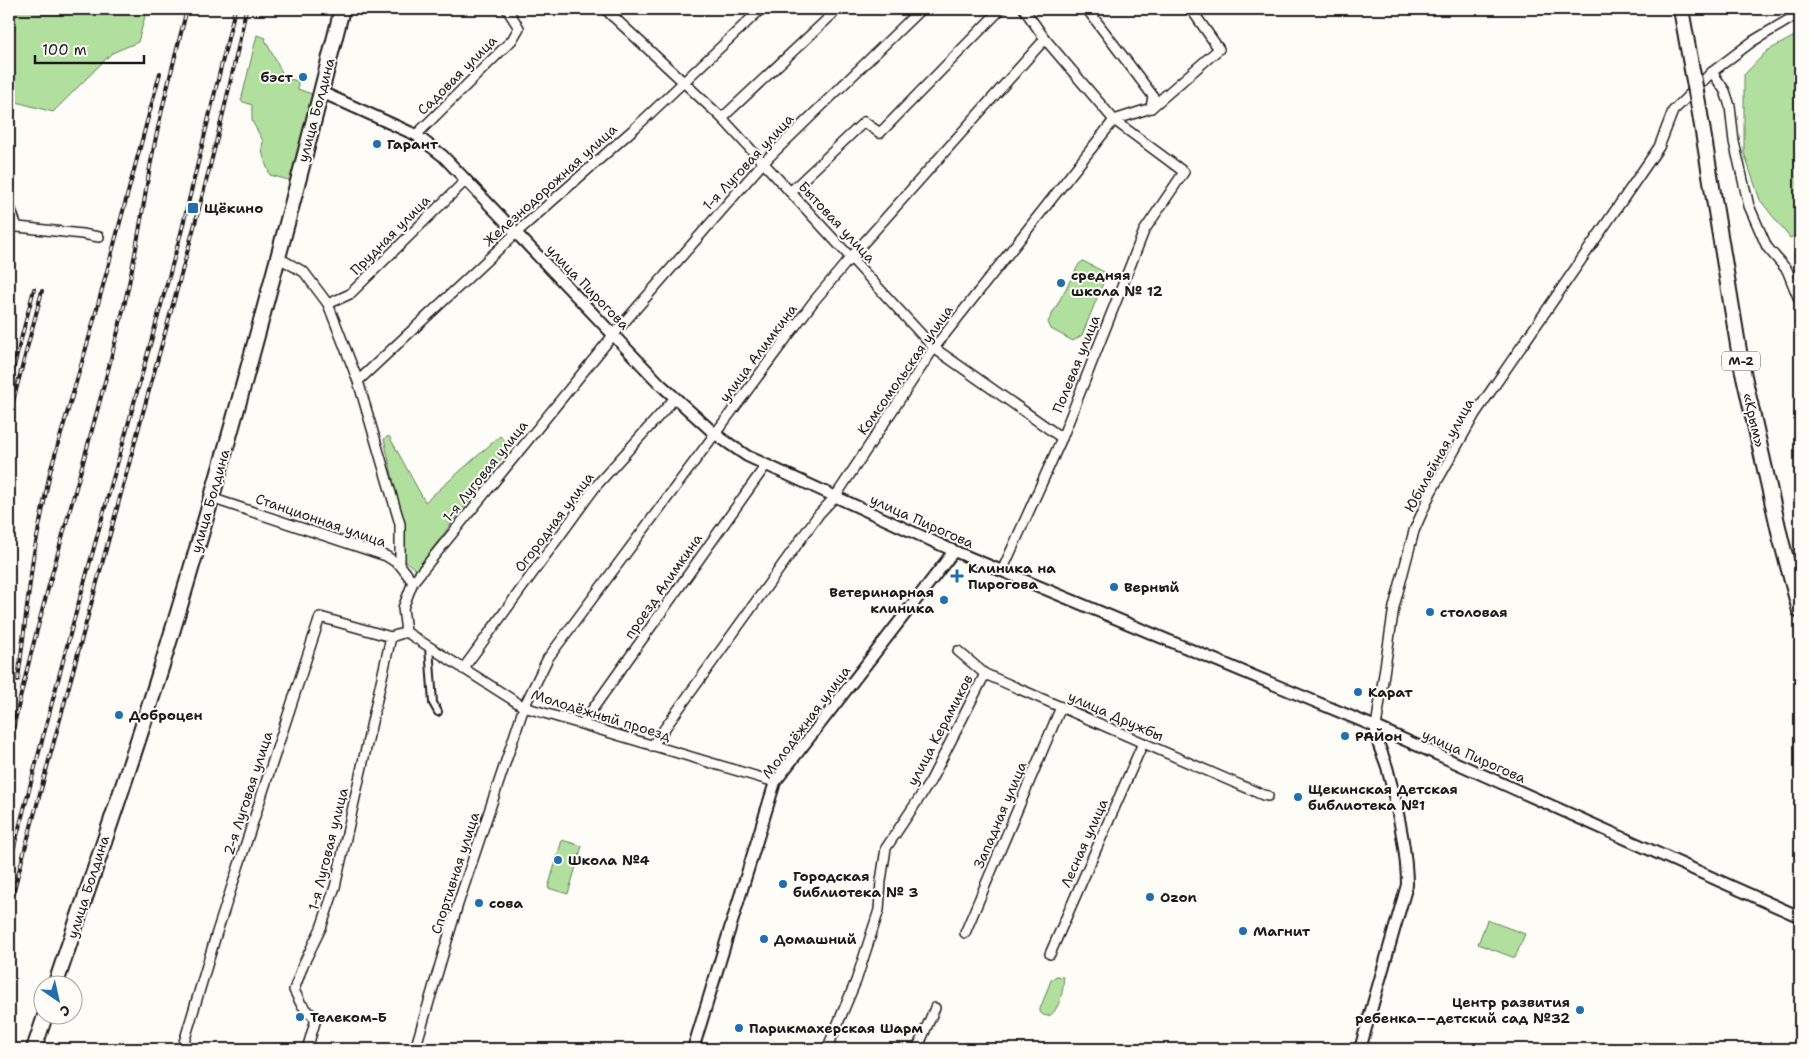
<svg xmlns="http://www.w3.org/2000/svg" width="1809" height="1058" font-family="'Shantell Sans',sans-serif">
<style>
.green{fill:#b1df9e;stroke:#667e5d}
.lines{fill:none;stroke-linecap:round;stroke-linejoin:round}
.pedestrian-casing{stroke:#1c1c1c;stroke-width:10}
.minor-casing{stroke:#1c1c1c;stroke-width:12}
.tertiary-casing{stroke:#1c1c1c;stroke-width:14}
.primary-casing{stroke:#1c1c1c;stroke-width:18}
.trunk-casing{stroke:#1c1c1c;stroke-width:18}
.pedestrian{stroke:#fdfcf7;stroke-width:6}
.minor{stroke:#fdfcf7;stroke-width:9}
.tertiary{stroke:#fdfcf7;stroke-width:10}
.primary{stroke:#fdfcf7;stroke-width:14}
.trunk{stroke:#fdfcf7;stroke-width:14}
.rail-casing{stroke:#1c1c1c;stroke-width:4}
.rail{stroke:#fdfcf7;stroke-width:2;stroke-dasharray:5.5;stroke-linecap:butt}
.trunk-bridge-casing{stroke:#1c1c1c;stroke-width:18;stroke-linecap:butt}
.trunk-bridge{stroke:#fdfcf7;stroke-width:14}
.poi-dot{fill:#1f6fb2;stroke:#fdfcf7;stroke-width:2}
.labels{text-anchor:middle;stroke-width:4;stroke-linejoin:round;paint-order:stroke}
.shield{fill:#fdfcf7;stroke:#605f5e;stroke-width:1}
.shield-label{font-size:12px;font-weight:bold;fill:#1c1c1c}
.street-label{font-size:14px;fill:#1c1c1c;stroke:#fdfcf7}
.poi-label{font-size:14px;font-weight:bold;fill:#1c1c1c;stroke:#fdfcf7;text-anchor:start}
</style>
<rect width="100%" height="100%" fill="#fdfcf7"/>
<filter id="ink" filterUnits="userSpaceOnUse"><feTurbulence type="fractalNoise" baseFrequency=".02" numOctaves="2"/><feDisplacementMap in="SourceGraphic" scale="10" xChannelSelector="R" yChannelSelector="G"/><feConvolveMatrix kernelMatrix="1 2 1 2 8 2 1 2 1" color-interpolation-filters="sRGB"/></filter>
<g filter="url(#ink)">
<g class="green">
<path d="M 9,9 L 147,9 L 138,42 L 112,53 L 53,112 L 9,100 Z"/>
<path d="M 1800,33 L 1800,233 L 1790,238 L 1760,200 L 1744,153 L 1744,75 L 1767,51 Z"/>
<path d="M 257,35 L 266,38 L 265,40 L 285,78 L 298,81 L 298,89 L 317,96 L 296,182 L 270,175 C 266,165 260,152 263,141 L 252,121 L 252,105 L 241,101 Z"/>
<path d="M 1083,261 L 1104,272 L 1106,276 L 1082,335 L 1073,341 L 1051,329 L 1048,322 L 1079,264 Z"/>
<path d="M 389,436 L 425,502 L 500,436 L 511,446 L 416,570 L 403,559 L 403,524 L 384,439 Z"/>
<path d="M 562,840 L 582,846 L 568,894 L 548,888 Z"/>
<path d="M 1487,920 L 1525,934 L 1515,958 L 1478,944 Z"/>
<path d="M 1056,976 L 1063,977 C 1066,986 1055,1029 1040,1012 L 1040,1009 L 1051,980 Z"/>
</g>
<g class="lines">
<defs>
<path id="pedestrian" d="M 429,647 L 433,703 L 438,712"/>
<g id="minor">
<path d="M 605,9 L 722,118 L 934,348 L 1062,438"/>
<path d="M 1087,9 L 1153,96 L 1151,108"/>
<path d="M 612,16 L 620,9"/>
<path d="M 1712,72 L 1725,91 L 1730,106 L 1734,142 L 1749,206 L 1767,247 L 1787,270 L 1800,302"/>
<path d="M 722,118 L 838,9"/>
<path d="M 416,135 L 512,40 L 519,28 L 507,9"/>
<path d="M 790,192 L 864,122 L 880,133 L 1001,9"/>
<path d="M 9,204 L 17,227"/>
<path d="M 9,226 L 82,234 L 99,237"/>
<path d="M 277,257 L 304,272 L 328,304 L 358,381 L 400,524 L 400,565"/>
<path d="M 328,304 L 350,294 L 466,180"/>
<path d="M 358,381 L 516,233 L 636,127 L 761,9"/>
<path d="M 211,498 L 386,556 L 400,565 L 413,582"/>
<path d="M 1002,571 L 1062,438 L 1144,231 L 1184,172 L 1114,120 L 1045,39 L 1024,9"/>
<path d="M 406,632 L 524,707 L 775,782"/>
<path d="M 958,651 L 985,674 L 1263,795 L 1268,796"/>
<path d="M 463,669 L 596,486 L 675,398"/>
<path d="M 582,724 L 766,465"/>
<path d="M 1376,727 L 1394,607 L 1414,531 L 1431,492 L 1475,414 L 1659,147 L 1673,111 L 1712,72 L 1753,41 L 1800,13"/>
<path d="M 652,746 L 819,514 L 835,497 L 934,348 L 1114,120 L 1151,108 L 1219,49 L 1191,9"/>
<path d="M 965,933 L 1061,707"/>
<path d="M 1050,954 L 1143,743"/>
<path d="M 182,1049 L 217,932 L 320,617 L 391,637"/>
<path d="M 307,1049 L 316,1019 L 301,1004 L 294,990 L 303,965 L 321,928 L 335,887 L 391,637 L 406,632 L 403,608 L 413,582 L 614,334 L 762,164 L 921,9"/>
<path d="M 415,1049 L 458,904 L 524,707 L 548,658 L 814,301 L 851,257 L 1045,39"/>
<path d="M 827,1049 L 856,981 L 879,910 L 881,881 L 886,848 L 930,782 L 985,674"/>
<path d="M 917,1049 L 935,1008"/>
</g>
<g id="tertiary">
<path d="M 321,92 L 416,135 L 443,156 L 660,384 L 715,434 L 747,456 L 954,551 L 1376,727 L 1800,917"/>
<path d="M 693,1049 L 775,782 L 954,551"/>
<path d="M 1360,1049 L 1407,885 C 1407,850 1397,806 1388,771 C 1385,757 1375,743 1376,727"/>
</g>
<g id="primary">
<path d="M 55,986 C 91,879 129,773 162,665 C 229,448 287,229 342,9"/>
<path d="M 34,1049 L 45,1016"/>
</g>
<g id="trunk">
<path d="M 1681,9 L 1690,59"/>
<path d="M 1699,108 L 1741,363 L 1781,540 L 1800,611"/>
</g>
</defs>
<use href="#pedestrian" class="pedestrian-casing"/>
<use href="#minor" class="minor-casing"/>
<use href="#tertiary" class="tertiary-casing"/>
<use href="#primary" class="primary-casing"/>
<use href="#trunk" class="trunk-casing"/>
<use href="#pedestrian" class="pedestrian"/>
<use href="#minor" class="minor"/>
<use href="#tertiary" class="tertiary"/>
<use href="#primary" class="primary"/>
<use href="#trunk" class="trunk"/>
<defs>
<g id="rail">
<path d="M 9,386 L 34,289"/>
<path d="M 9,417 L 42,291"/>
<path d="M 18,680 L 33,558 L 50,472 L 89,338 L 160,73"/>
<path d="M 14,725 C 44,590 87,458 120,323 C 131,279 139,234 146,190 C 156,128 172,69 187,9"/>
<path d="M 9,767 L 14,720"/>
<path d="M 9,866 L 72,627 L 181,233 L 235,9"/>
<path d="M 9,908 C 53,744 97,580 142,416 C 179,281 219,146 246,9"/>
</g>
</defs>
<use href="#rail" class="rail-casing"/>
<use href="#rail" class="rail"/>
<defs>
<path id="trunk-bridge" d="M 1690,59 L 1699,108"/>
</defs>
<use href="#trunk-bridge" class="trunk-bridge-casing"/>
<use href="#trunk-bridge" class="trunk-bridge"/>
</g>
</g>
<g class="poi-dot">
<circle cx="303" cy="77" r="5"/>
<circle cx="377" cy="144" r="5"/>
<rect x="187" y="202" width="12" height="12" rx="2.5"/>
<circle cx="1061" cy="283" r="5"/>
<path d="M954.5 568.5h5v5h5v5h-5v5h-5v-5h-5v-5h5z"/>
<circle cx="1114" cy="587" r="5"/>
<circle cx="944" cy="600" r="5"/>
<circle cx="1430" cy="612" r="5"/>
<circle cx="1358" cy="692" r="5"/>
<circle cx="119" cy="715" r="5"/>
<circle cx="1345" cy="736" r="5"/>
<circle cx="1298" cy="797" r="5"/>
<circle cx="558" cy="860" r="5"/>
<circle cx="783" cy="884" r="5"/>
<circle cx="1150" cy="897" r="5"/>
<circle cx="479" cy="903" r="5"/>
<circle cx="1243" cy="931" r="5"/>
<circle cx="764" cy="939" r="5"/>
<circle cx="1580" cy="1010" r="5"/>
<circle cx="300" cy="1017" r="5"/>
<circle cx="739" cy="1028" r="5"/>
</g>
<g class="labels">
<rect class="shield" x="1722" y="351.5" width="38" height="19" rx="4"/>
<g class="shield-label">
<text x="1741" y="365">М-2</text>
</g>
<g class="street-label">
<text transform="translate(457 75) rotate(-45)" y="5">Садовая улица</text>
<text transform="translate(316 110) rotate(-75)" y="5">улица Болдина</text>
<text transform="translate(748 162) rotate(-47)" y="5">1-я Луговая улица</text>
<text transform="translate(550 185) rotate(-42)" y="5">Железнодорожная улица</text>
<text transform="translate(837 222) rotate(47)" y="5">Бытовая улица</text>
<text transform="translate(390 235) rotate(-45)" y="5">Прудная улица</text>
<text transform="translate(588 287) rotate(46)" y="5">улица Пирогова</text>
<text transform="translate(758 353) rotate(-53)" y="5">улица Алимкина</text>
<text transform="translate(1076 364) rotate(-68)" y="5">Полевая улица</text>
<text transform="translate(905 370) rotate(-55)" y="5">Комсомольская улица</text>
<text transform="translate(1754 420) rotate(77)" y="5">«Крым»</text>
<text transform="translate(1439 455) rotate(-61)" y="5">Юбилейная улица</text>
<text transform="translate(485 471) rotate(-51)" y="5">1-я Луговая улица</text>
<text transform="translate(210 501) rotate(-74)" y="5">улица Болдина</text>
<text transform="translate(321 520) rotate(19)" y="5">Станционная улица</text>
<text transform="translate(922 521) rotate(24)" y="5">улица Пирогова</text>
<text transform="translate(554 522) rotate(-53)" y="5">Огородная улица</text>
<text transform="translate(663 586) rotate(-55)" y="5">проезд Алимкина</text>
<text transform="translate(601 715) rotate(17)" y="5">Молодёжный проезд</text>
<text transform="translate(1116 716) rotate(24)" y="5">улица Дружбы</text>
<text transform="translate(806 722) rotate(-53)" y="5">Молодёжная улица</text>
<text transform="translate(940 730) rotate(-62)" y="5">улица Керамиков</text>
<text transform="translate(1474 756) rotate(24)" y="5">улица Пирогова</text>
<text transform="translate(248 793) rotate(-72)" y="5">2-я Луговая улица</text>
<text transform="translate(1000 815) rotate(-67)" y="5">Западная улица</text>
<text transform="translate(1084 843) rotate(-66)" y="5">Лесная улица</text>
<text transform="translate(328 849) rotate(-76)" y="5">1-я Луговая улица</text>
<text transform="translate(455 873) rotate(-72)" y="5">Спортивная улица</text>
<text transform="translate(88 887) rotate(-72)" y="5">улица Болдина</text>
</g>
<g class="poi-label">
<text x="293" y="82" text-anchor="end">бэст</text>
<text x="387" y="149">Гарант</text>
<text x="204" y="213">Щёкино</text>
<text x="1071" y="280">средняя<tspan x="1071" dy="16">школа № 12</tspan></text>
<text x="968" y="573">Клиника на<tspan x="968" dy="16">Пирогова</tspan></text>
<text x="1124" y="592">Верный</text>
<text x="934" y="597" text-anchor="end">Ветеринарная<tspan x="934" dy="16">клиника</tspan></text>
<text x="1440" y="617">столовая</text>
<text x="1368" y="697">Карат</text>
<text x="129" y="720">Доброцен</text>
<text x="1355" y="741">РАЙон</text>
<text x="1308" y="794">Щекинская Детская<tspan x="1308" dy="16">библиотека №1</tspan></text>
<text x="568" y="865">Школа №4</text>
<text x="793" y="881">Городская<tspan x="793" dy="16">библиотека № 3</tspan></text>
<text x="1160" y="902">Ozon</text>
<text x="489" y="908">сова</text>
<text x="1253" y="936">Магнит</text>
<text x="774" y="944">Домашний</text>
<text x="1570" y="1007" text-anchor="end">Центр развития<tspan x="1570" dy="16">ребенка––детский сад №32</tspan></text>
<text x="310" y="1022">Телеком-Б</text>
<text x="749" y="1033">Парикмахерская Шарм</text>
</g>
</g>
<rect width="1809" height="1058" fill="none" stroke="#fdfcf7" stroke-width="30"/>
<rect x="15" y="15" width="1779" height="1028" fill="none" stroke="#1c1c1c" stroke-width="2" filter="url(#ink)"/>
<g transform="translate(58 1000) rotate(146)"><circle r="24" fill="#fdfcf7" stroke="#a3a29f"/>
<path d="M0-4L9 19L0 12L-9 19Z" fill="#1f6fb2"/>
<text y="-8" font-size="14" font-weight="bold" text-anchor="middle" fill="#1c1c1c">С</text>
</g>
<path d="M35 55v8h109v-8" fill="none" stroke="#1c1c1c" stroke-width="2.5"/>
<text x="42" y="55" font-size="15" fill="#1c1c1c" stroke="#fdfcf7" stroke-width="4" paint-order="stroke">100 m</text>
</svg>
